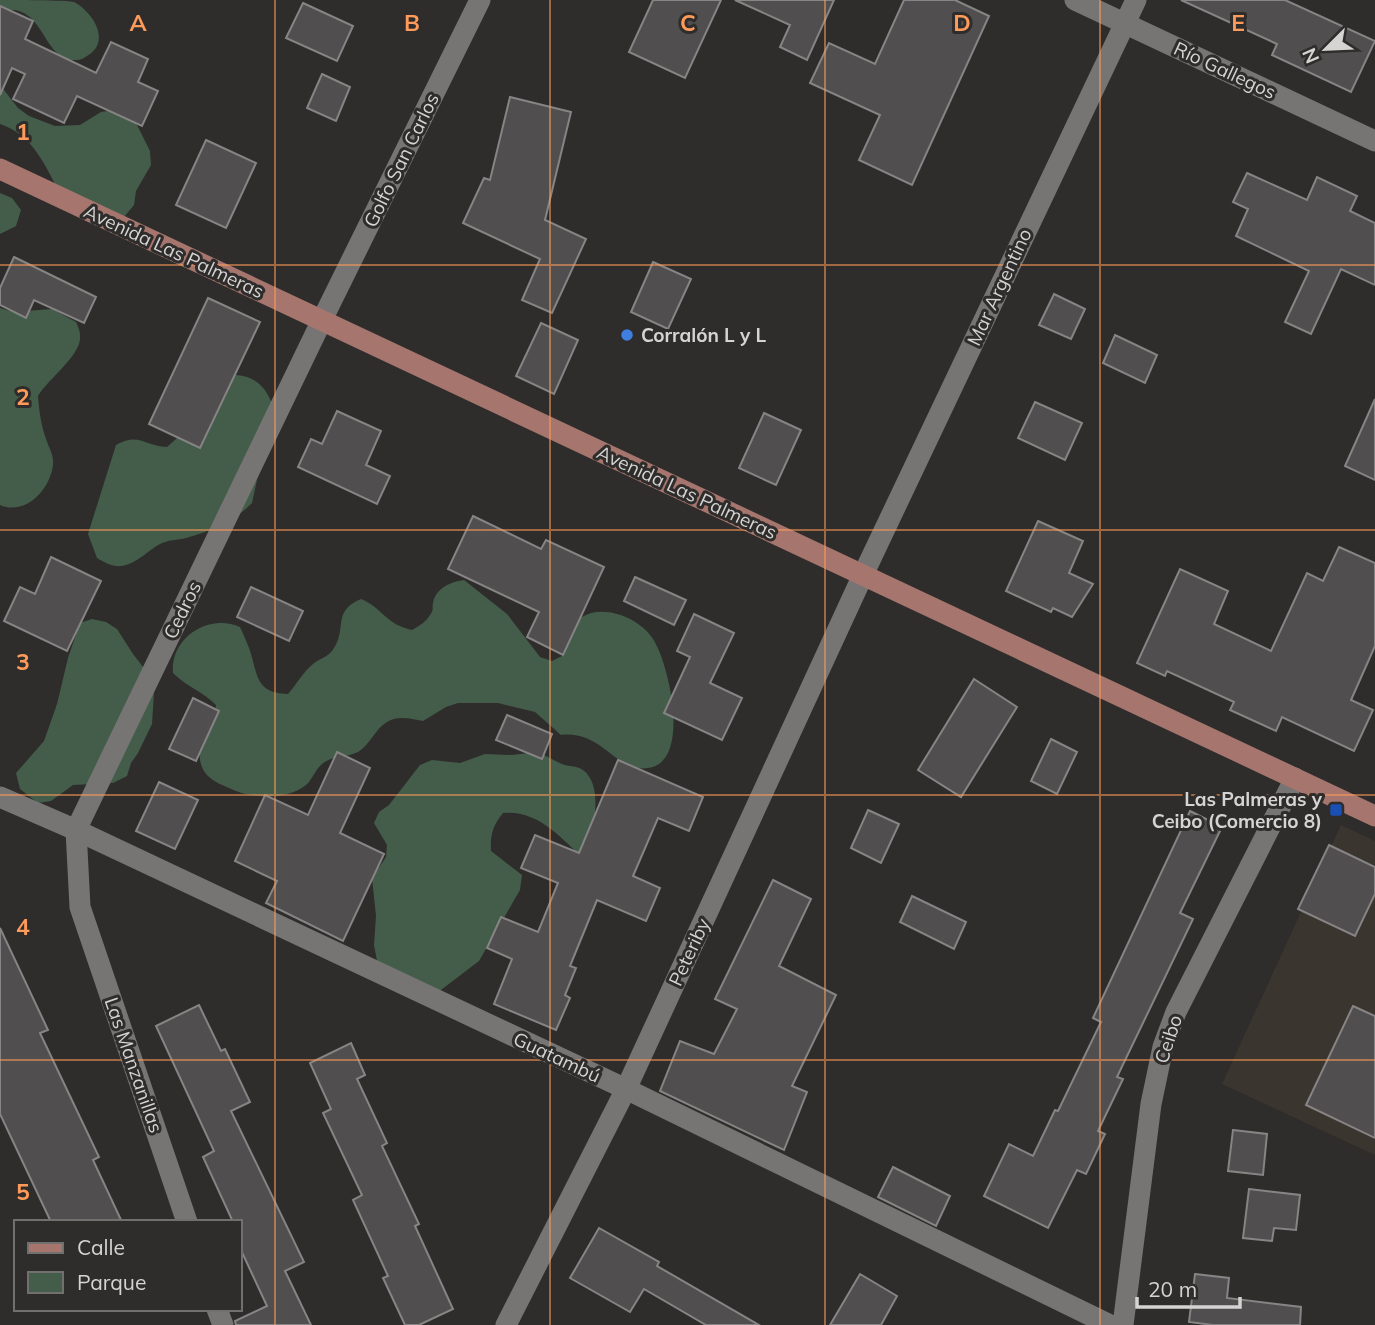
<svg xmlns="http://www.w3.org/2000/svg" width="1375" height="1325" font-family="Mulish,sans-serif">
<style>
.built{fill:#3a352e}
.green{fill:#435d4a}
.building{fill:#514e4f;stroke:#878485;stroke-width:2}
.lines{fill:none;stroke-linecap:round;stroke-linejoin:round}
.minor{stroke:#767573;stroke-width:21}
.major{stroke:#a5756e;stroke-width:21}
.grid{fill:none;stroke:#ff9b5a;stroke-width:2;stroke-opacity:0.55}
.shop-dot{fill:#3f7fe0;stroke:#2e2d2b;stroke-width:2.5}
.transit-dot{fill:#1a4fb4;stroke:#2e2d2b;stroke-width:2.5}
.labels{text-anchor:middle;stroke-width:6;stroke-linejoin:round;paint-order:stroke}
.street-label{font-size:19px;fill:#d5d4d3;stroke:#2e2d2b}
.poi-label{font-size:19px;font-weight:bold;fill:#d5d4d3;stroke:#2e2d2b;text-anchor:start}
.grid-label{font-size:23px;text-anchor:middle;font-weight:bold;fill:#ff9b5a;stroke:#2e2d2b;stroke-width:6;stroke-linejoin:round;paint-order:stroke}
</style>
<rect width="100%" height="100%" fill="#2e2d2b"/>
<path class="built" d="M 1341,825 L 1375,841 L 1375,1155 L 1222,1084 Z"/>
<g class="green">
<path d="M 0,0 C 14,0 65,0 74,2 C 93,12 112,42 87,56 C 84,58 81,60 77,60 C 41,63 46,0 0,11 Z"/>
<path d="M 0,85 L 18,108 L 29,116 L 55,126 L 80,125 L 101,112 L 114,110 L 126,115 L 137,125 L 150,151 L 151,165 L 136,191 L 134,205 L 124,217 L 60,193 C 44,164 33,135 0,124 Z"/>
<path d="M 0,193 L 12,198 L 21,210 L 16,226 L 0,234 Z"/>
<path d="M 0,308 L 13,312 L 52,309 L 76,322 C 78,327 81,333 80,338 C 80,356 48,379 38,396 C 39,410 41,425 46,439 C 49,448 54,455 53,465 C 50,490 25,516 0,505 Z"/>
<path d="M 236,375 C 256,376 266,388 273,406 L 252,503 C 235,521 211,531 186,538 C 178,540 167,540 160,544 C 147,551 138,563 122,566 C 112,567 106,563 97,558 L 88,534 L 116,445 C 139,432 144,446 167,447 L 186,430 L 222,377 Z"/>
<path d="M 464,580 L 507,614 L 540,657 L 552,661 L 564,655 C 568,642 570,625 582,617 C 604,603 641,619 653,639 C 669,663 692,763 648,768 C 615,773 603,730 561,735 L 535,712 L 498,703 L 458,703 L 446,707 L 423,721 C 411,719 399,715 387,722 C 375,729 369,746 358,752 C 346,758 332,755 322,764 C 315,770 312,780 306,785 C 286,801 251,799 229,788 C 215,782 203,777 200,760 C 197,742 215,726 216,705 C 203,692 186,686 173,673 C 170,638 208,613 240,627 C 244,636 248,644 251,654 C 258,679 258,693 288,694 C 296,685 303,672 313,664 C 320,658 329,657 334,648 C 347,628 332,611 361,599 C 383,608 385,624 412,630 C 419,626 426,622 430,615 C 434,609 432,610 433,603 C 436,588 450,582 464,580 Z"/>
<path d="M 92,619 L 106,622 L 117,629 L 133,654 L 150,676 L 154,692 L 152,724 L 138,753 L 131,763 L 127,776 L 113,783 L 73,785 L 51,801 L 38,803 L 20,789 L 16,773 L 44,741 L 57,704 L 68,658 L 80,623 Z"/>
<path d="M 537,752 C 546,755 554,761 562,764 C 569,767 576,765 583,770 C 606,787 591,838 586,861 C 562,839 538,809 503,813 C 493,825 490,835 491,851 L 522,875 L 520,890 L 479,961 L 437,993 L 379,971 L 374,945 L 376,916 L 372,878 L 386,857 L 387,845 L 374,823 L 379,812 L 389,805 L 420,765 L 432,760 L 460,763 L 485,754 L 512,755 Z"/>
</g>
<g class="building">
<path d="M 653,0 L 721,0 L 685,78 L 629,52 Z"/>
<path d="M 735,0 L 834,0 L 807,60 L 780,47 L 790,25 Z"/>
<path d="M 904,0 L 955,0 L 989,16 L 912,185 L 859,160 L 880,115 L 810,83 L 829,43 L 875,64 Z"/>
<path d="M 1181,0 L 1285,0 L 1375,41 L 1351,92 L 1272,55 L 1277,44 Z"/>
<path d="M 303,3 L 353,26 L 337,61 L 286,38 Z"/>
<path d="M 0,6 L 33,21 L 25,39 L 96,73 L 111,42 L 148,59 L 138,82 L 158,91 L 142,126 L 77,96 L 64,123 L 13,99 L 25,74 L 12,68 L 0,95 Z"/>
<path d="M 322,74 L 350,87 L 336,121 L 307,108 Z"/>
<path d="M 510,97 L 571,112 L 545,220 L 586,239 L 552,313 L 522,300 L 540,259 L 463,223 L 484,178 L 490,180 Z"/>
<path d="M 206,140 L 256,163 L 226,228 L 176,205 Z"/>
<path d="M 1247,173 L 1307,200 L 1317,177 L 1357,196 L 1350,211 L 1375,223 L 1375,285 L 1341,269 L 1311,334 L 1285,322 L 1309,271 L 1236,236 L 1248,209 L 1233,202 Z"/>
<path d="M 14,257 L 96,297 L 84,323 L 34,300 L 26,318 L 0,305 L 0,288 Z"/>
<path d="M 653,262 L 691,279 L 668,329 L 631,312 Z"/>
<path d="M 1054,294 L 1085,309 L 1071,339 L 1039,325 Z"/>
<path d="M 208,298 L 260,322 L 200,448 L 149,424 Z"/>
<path d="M 541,323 L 578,340 L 554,394 L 516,376 Z"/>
<path d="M 1115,335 L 1157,355 L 1145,383 L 1103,363 Z"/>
<path d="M 1375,399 L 1375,480 L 1345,466 Z"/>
<path d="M 1035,402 L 1082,423 L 1065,460 L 1018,438 Z"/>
<path d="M 337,411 L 381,431 L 366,465 L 390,476 L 377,504 L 298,467 L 311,439 L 322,444 Z"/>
<path d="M 764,413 L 801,430 L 776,485 L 739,468 Z"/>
<path d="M 473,516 L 541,549 L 546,540 L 604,567 L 563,655 L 527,637 L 539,612 L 448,569 Z"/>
<path d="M 1038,521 L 1083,541 L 1069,573 L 1093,584 L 1072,617 L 1053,608 L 1051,612 L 1006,591 Z"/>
<path d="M 1339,547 L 1375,563 L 1375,646 L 1351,700 L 1373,710 L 1354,751 L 1282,717 L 1276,731 L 1230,710 L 1234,702 L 1167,671 L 1165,676 L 1137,663 L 1180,569 L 1228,591 L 1214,624 L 1271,651 L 1307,573 L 1323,581 Z"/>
<path d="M 51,557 L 101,581 L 67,651 L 4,621 L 20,587 L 35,594 Z"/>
<path d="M 635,577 L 686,600 L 674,625 L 624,601 Z"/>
<path d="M 251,587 L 303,611 L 289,641 L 237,617 Z"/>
<path d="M 694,614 L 734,633 L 710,683 L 742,698 L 722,740 L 664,713 L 690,657 L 677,651 Z"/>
<path d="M 974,679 L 1017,707 L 961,797 L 918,770 Z"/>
<path d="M 193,698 L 219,711 L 196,761 L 169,749 Z"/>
<path d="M 507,715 L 552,734 L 542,759 L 496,740 Z"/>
<path d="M 1051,739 L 1077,752 L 1057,794 L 1031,781 Z"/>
<path d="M 337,752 L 370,768 L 340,833 L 384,854 L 343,941 L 266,903 L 277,881 L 235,861 L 265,795 L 308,815 Z"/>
<path d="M 618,760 L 703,797 L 689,831 L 658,818 L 633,876 L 660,888 L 646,921 L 597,900 L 570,966 L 576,968 L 565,995 L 570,998 L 556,1030 L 494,1004 L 512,959 L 487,948 L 501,917 L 538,932 L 558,883 L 521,868 L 535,835 L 579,853 Z"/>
<path d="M 159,782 L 198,800 L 175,849 L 136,831 Z"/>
<path d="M 868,810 L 899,824 L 881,863 L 851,848 Z"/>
<path d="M 1190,811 L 1222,827 L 1180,913 L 1193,919 L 1117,1077 L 1123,1079 L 1098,1131 L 1105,1134 L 1086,1174 L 1077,1170 L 1048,1228 L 984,1196 L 1009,1144 L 1033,1156 L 1055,1110 L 1058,1111 L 1101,1022 L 1093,1018 Z"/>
<path d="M 1329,845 L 1375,867 L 1375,894 L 1355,936 L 1298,909 Z"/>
<path d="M 773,880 L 811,899 L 779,966 L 836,995 L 792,1086 L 807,1092 L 784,1150 L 660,1091 L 680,1041 L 714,1054 L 737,1009 L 715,999 Z"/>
<path d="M 912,896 L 966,922 L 954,949 L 900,922 Z"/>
<path d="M 0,928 L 48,1030 L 40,1033 L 99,1157 L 93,1160 L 122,1222 L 51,1222 L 0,1114 Z"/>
<path d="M 199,1005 L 221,1051 L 225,1049 L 250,1102 L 231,1111 L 304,1262 L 285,1271 L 311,1325 L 236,1325 L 235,1321 L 267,1306 L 240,1248 L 240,1222 L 233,1222 L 203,1157 L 214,1151 L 156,1026 Z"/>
<path d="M 1353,1006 L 1375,1016 L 1375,1138 L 1306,1105 Z"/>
<path d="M 351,1043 L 365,1075 L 357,1079 L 387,1143 L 382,1146 L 419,1224 L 415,1226 L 453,1309 L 419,1325 L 405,1325 L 383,1278 L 388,1276 L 353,1200 L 362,1195 L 323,1113 L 331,1109 L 310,1063 Z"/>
<path d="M 1233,1130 L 1267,1134 L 1263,1175 L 1228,1171 Z"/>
<path d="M 893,1167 L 950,1196 L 936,1226 L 878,1197 Z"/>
<path d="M 1249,1189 L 1300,1195 L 1296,1230 L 1274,1228 L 1272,1241 L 1243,1238 Z"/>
<path d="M 599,1228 L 659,1262 L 657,1266 L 759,1325 L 706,1325 L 644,1289 L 630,1312 L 570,1278 Z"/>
<path d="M 860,1274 L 897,1296 L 881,1325 L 830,1325 Z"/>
<path d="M 1195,1274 L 1229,1278 L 1227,1298 L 1301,1307 L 1300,1325 L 1213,1325 L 1189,1322 Z"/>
</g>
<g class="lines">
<g class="minor">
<path d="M 1075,0 L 1375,141"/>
<path d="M 0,797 L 76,830 L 626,1089 L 1110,1325"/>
<path d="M 187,1222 L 80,907 L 76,830 L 322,320 L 480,0"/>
<path d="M 217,1309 L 223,1325"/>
<path d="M 506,1325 L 626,1089 L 863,575 L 1136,0"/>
<path d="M 1123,1325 L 1151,1104 L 1163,1047 L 1176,1012 L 1295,778"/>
</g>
<path class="major" d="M 0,169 L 1375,816"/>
</g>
<path class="grid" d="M 275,0 L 275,1325M 550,0 L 550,1325M 825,0 L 825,1325M 1100,0 L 1100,1325M 0,265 L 1375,265M 0,530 L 1375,530M 0,795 L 1375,795M 0,1060 L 1375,1060"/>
<circle class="shop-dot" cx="627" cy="335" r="7"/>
<rect class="transit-dot" x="1329" y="803" width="14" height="14" rx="3.5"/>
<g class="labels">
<g class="street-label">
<text transform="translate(1225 70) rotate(25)" y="7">Río Gallegos</text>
<text transform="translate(401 160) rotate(-64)" y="7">Golfo San Carlos</text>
<text transform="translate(174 251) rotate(25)" y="7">Avenida Las Palmeras</text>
<text transform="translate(999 287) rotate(-65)" y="7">Mar Argentino</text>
<text transform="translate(687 492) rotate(25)" y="7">Avenida Las Palmeras</text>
<text transform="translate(182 610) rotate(-64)" y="7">Cedros</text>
<text transform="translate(689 952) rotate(-65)" y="7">Peteriby</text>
<text transform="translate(1168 1039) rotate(-72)" y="7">Ceibo</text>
<text transform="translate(557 1057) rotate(25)" y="7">Guatambú</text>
<text transform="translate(134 1065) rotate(71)" y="7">Las Manzanillas</text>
</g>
<g class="poi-label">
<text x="641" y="342">Corralón L y L</text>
<text x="1322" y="806" text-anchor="end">Las Palmeras y<tspan x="1322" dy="22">Ceibo (Comercio 8)</tspan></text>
</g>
</g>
<g class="grid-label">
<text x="138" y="31">A</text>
<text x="412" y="31">B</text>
<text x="688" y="31">C</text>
<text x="962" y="31">D</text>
<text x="1238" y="31">E</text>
<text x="23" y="140">1</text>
<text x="23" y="405">2</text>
<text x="23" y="670">3</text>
<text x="23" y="935">4</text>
<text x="23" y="1200">5</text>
</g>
<rect x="14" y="1220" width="228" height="91" fill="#2e2d2b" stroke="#71706e" stroke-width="2"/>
<rect x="28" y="1243" width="35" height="10" fill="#a5756e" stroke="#71706e" stroke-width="2"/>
<text x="77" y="1255" font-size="21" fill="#d5d4d3">Calle</text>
<rect x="28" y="1272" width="35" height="21" fill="#435d4a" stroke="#71706e" stroke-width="2"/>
<text x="77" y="1290" font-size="21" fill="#d5d4d3">Parque</text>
<g transform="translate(1326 49) rotate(246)" stroke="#2e2d2b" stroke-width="5" paint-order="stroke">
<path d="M0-5L12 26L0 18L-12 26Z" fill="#d5d4d3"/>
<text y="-10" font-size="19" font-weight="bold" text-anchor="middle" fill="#d5d4d3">N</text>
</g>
<path d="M1137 1297v10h103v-10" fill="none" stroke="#d5d4d3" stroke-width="3.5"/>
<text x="1148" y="1297" font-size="21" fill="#d5d4d3" stroke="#2e2d2b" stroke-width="5" paint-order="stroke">20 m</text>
</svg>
